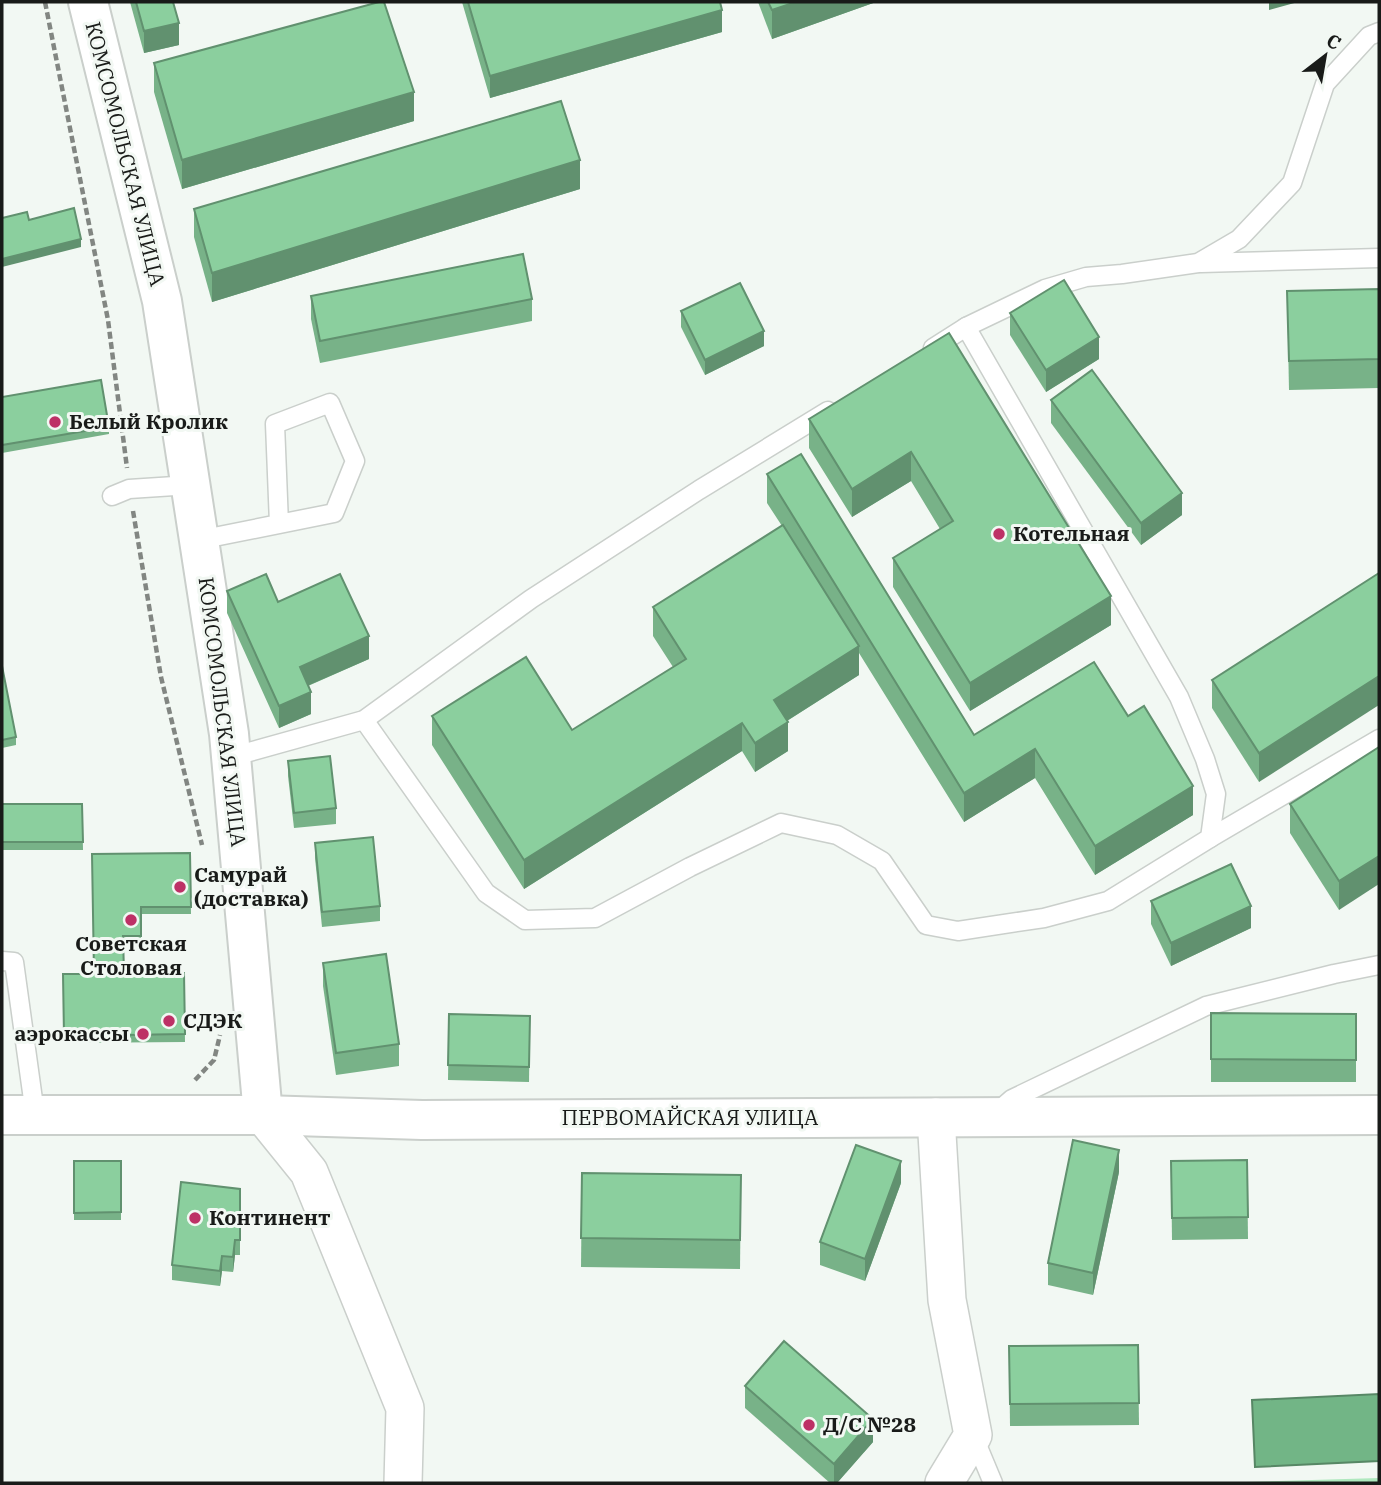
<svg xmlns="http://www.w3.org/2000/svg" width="1381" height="1485" font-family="'IBM Plex Serif',serif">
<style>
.green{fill:#afe8be}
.water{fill:#72b586;stroke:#578765;stroke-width:2}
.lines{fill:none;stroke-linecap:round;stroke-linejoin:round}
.lane-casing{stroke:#cacfcb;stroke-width:21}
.street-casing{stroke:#cacfcb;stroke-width:40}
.secondary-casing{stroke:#cacfcb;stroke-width:42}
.path{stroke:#828682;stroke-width:4.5;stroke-dasharray:7 3.5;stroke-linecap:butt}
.lane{stroke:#fff;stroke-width:18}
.street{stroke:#fff;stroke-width:37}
.secondary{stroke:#fff;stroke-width:38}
.wall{fill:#78b288}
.shaded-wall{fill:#61916f}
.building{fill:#8bcf9e;stroke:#61916f;stroke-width:2}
.poi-dot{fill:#bd3166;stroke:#f2f8f3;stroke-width:2.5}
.labels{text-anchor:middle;stroke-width:6;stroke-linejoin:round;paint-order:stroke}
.street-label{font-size:21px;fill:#191b19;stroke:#f2f8f3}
.poi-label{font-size:21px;font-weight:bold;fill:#191b19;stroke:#f2f8f3;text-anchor:start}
</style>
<rect width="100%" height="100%" fill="#f2f8f3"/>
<path class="green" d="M 1379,1478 L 1379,1483 L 1211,1483 Z"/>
<path class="water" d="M 1379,1394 L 1379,1461 L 1255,1467 L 1252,1400 Z"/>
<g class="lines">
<defs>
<g id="lane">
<path d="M 1201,263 L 1379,258"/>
<path d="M 966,327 L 1045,289 L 1086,277 L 1122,274 L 1198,263 L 1239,239 L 1292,183 L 1325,84 L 1369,36 L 1379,32"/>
<path d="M 112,496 L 129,489 L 190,485"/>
<path d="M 199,540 C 244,531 289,522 334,513 L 355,461 L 330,403 L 275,424 L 279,524"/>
<path d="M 364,720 L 486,893 L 525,920 L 595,918 L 690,867 L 781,823 L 837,835 L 882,861 L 926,925 L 958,931 L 1044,918 L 1108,901 L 1210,838 L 1216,794 L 1205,759 L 1179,697 L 966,327 L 933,348"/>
<path d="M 231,757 L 364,720 L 531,599 L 699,490 L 828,411"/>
<path d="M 1210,838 L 1379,739"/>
<path d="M 2,961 L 14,962 L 35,1114"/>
<path d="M 997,1112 L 1012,1099 L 1206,1006 L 1334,974 L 1379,965"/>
<path d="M 973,1435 L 993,1483"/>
</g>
<g id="street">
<path d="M 263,1115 L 309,1172 L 405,1408 L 403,1483"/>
<path d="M 936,1117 L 947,1300 L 973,1435 L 944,1483"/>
</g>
<g id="secondary">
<path d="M 88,2 L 162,301 L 229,734 L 263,1115"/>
<path d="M 2,1115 L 263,1115 L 422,1120 L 1379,1115"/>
</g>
</defs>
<use href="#lane" class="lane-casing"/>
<use href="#street" class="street-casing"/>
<use href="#secondary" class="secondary-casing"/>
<g class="path">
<path d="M 45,2 L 108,320 L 127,468"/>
<path d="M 133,511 L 161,677 L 202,845"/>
<path d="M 195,1080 L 214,1060 L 220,1035"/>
</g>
<use href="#lane" class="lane"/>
<use href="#street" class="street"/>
<use href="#secondary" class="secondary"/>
</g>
<g class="wall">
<path d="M 130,2 L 173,2 L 179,45 L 144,53 Z"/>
<path d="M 462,2 L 720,2 L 722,32 L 490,98 Z"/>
<path d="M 758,2 L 876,2 L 772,39 Z"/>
<path d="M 154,63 L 414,121 L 182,189 L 154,92 Z"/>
<path d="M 580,189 L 212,302 L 194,237 L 194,209 Z"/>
<path d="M 1379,289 L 1379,388 L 1289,390 L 1287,291 Z"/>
<path d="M 311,296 L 532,299 L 532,321 L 320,363 L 311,319 Z"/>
<path d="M 681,311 L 764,346 L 705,375 L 681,327 Z"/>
<path d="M 1010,313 L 1099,359 L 1046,392 L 1010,335 Z"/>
<path d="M 949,333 L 1111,625 L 970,711 L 893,587 L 893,558 L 940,529 L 911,481 L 852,517 L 809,448 L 809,419 Z"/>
<path d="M 2,397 L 109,427 L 109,434 L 2,453 Z"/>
<path d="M 1051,400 L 1182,515 L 1141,545 L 1051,423 Z"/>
<path d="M 767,474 L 974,735 L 1128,716 L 1193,815 L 1095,875 L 1035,778 L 964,822 L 859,653 L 859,675 L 787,721 L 788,751 L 755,772 L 742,751 L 524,889 L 432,745 L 432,716 L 572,730 L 673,667 L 653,636 L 653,607 L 782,526 L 767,503 Z"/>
<path d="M 1379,573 L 1259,782 L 1212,708 L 1212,680 Z"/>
<path d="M 227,591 L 278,602 L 369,659 L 308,686 L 311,714 L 279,728 L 227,613 Z"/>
<path d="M 2,666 L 16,737 L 16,745 L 2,748 Z"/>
<path d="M 1379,747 L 1339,910 L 1290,833 L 1290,804 Z"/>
<path d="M 288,761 L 336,808 L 336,824 L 294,828 L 288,776 Z"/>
<path d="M 2,804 L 82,804 L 83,850 L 2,850 Z"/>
<path d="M 315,843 L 380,906 L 380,921 L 322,927 L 315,858 Z"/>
<path d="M 190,853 L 191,914 L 141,914 L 141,944 L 123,944 L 124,973 L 184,973 L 185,1042 L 64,1043 L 63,974 L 94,974 L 92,854 Z"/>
<path d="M 1151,901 L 1251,928 L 1171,966 L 1151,924 Z"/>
<path d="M 323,963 L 399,1044 L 399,1066 L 336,1075 L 323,986 Z"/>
<path d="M 1211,1013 L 1356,1014 L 1356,1082 L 1211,1082 Z"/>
<path d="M 449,1014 L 530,1016 L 529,1082 L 448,1080 Z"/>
<path d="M 1247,1160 L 1248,1239 L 1172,1240 L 1171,1161 Z"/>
<rect x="74" y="1161" width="47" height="59"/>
<path d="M 1119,1172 L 1093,1295 L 1048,1285 L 1048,1263 Z"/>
<path d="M 582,1173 L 741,1175 L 740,1269 L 581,1267 Z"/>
<path d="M 901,1183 L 865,1281 L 820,1265 L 820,1242 Z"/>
<path d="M 240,1189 L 240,1255 L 235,1255 L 233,1272 L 222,1271 L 220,1286 L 172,1280 L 172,1265 Z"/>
<path d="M 1138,1345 L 1139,1425 L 1010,1426 L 1009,1346 Z"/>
<path d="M 745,1386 L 873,1442 L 837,1483 L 830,1483 L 745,1408 Z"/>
</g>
<g class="shaded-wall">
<path d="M 796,2 L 876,2 L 772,39 L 772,10 Z"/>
<path d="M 1269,2 L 1298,2 L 1269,10 Z"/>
<path d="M 722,10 L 722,32 L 490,98 L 490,76 Z"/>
<path d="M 179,23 L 179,45 L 144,53 L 144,31 Z"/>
<path d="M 414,92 L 414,121 L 182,189 L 182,160 Z"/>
<path d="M 580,160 L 580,189 L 212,302 L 212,273 Z"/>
<path d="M 81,239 L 81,247 L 2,267 L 2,259 Z"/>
<path d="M 764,331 L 764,346 L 705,375 L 705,360 Z"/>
<path d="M 1099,337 L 1099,359 L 1046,392 L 1046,370 Z"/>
<path d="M 911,452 L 911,481 L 852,517 L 852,489 Z"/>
<path d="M 1182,493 L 1182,515 L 1141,545 L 1141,523 Z"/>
<path d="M 1111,596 L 1111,625 L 970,711 L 970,683 Z"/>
<path d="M 369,636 L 369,659 L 300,689 L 300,667 Z"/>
<path d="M 859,646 L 859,675 L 774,729 L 774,700 Z"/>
<path d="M 1379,676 L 1379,705 L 1259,782 L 1259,753 Z"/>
<path d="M 311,692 L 311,714 L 279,728 L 279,706 Z"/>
<path d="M 788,722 L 788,751 L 755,772 L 755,743 Z"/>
<path d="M 742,723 L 742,751 L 524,889 L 524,860 Z"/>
<path d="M 1035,749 L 1035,778 L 964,822 L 964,793 Z"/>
<path d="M 1193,786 L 1193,815 L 1095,875 L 1095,846 Z"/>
<path d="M 1379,856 L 1379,884 L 1339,910 L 1339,881 Z"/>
<path d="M 1251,906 L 1251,928 L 1171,966 L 1171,943 Z"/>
<path d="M 1119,1150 L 1119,1172 L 1093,1295 L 1093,1273 Z"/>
<path d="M 901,1161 L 901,1183 L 865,1281 L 865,1259 Z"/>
<path d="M 235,1240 L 235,1255 L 233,1272 L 233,1257 Z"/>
<path d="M 222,1256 L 222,1271 L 220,1286 L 220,1271 Z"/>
<path d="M 873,1419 L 873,1442 L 837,1483 L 834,1483 L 834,1464 Z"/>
</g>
<g class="building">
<path d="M 136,2 L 173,2 L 179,23 L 144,31 Z"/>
<path d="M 379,2 L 384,2 L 414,92 L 182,160 L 154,63 Z"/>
<path d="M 468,2 L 720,2 L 722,10 L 490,76 Z"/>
<path d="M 768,2 L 796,2 L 772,10 Z"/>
<path d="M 561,101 L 580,160 L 212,273 L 194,209 Z"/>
<path d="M 74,208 L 81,239 L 2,259 L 2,218 L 27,212 L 29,220 Z"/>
<path d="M 523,254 L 532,299 L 320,341 L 311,296 Z"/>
<path d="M 1064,280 L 1099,337 L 1046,370 L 1010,313 Z"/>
<path d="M 740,283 L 764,331 L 705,360 L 681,311 Z"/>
<path d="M 1379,289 L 1379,359 L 1289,361 L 1287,291 Z"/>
<path d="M 949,333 L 1111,596 L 970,683 L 893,558 L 953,521 L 911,452 L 852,489 L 809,419 Z"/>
<path d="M 1092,370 L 1182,493 L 1141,523 L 1051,400 Z"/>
<path d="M 101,380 L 109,427 L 2,445 L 2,397 Z"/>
<path d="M 801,454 L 974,735 L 1094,662 L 1128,716 L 1144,706 L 1193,786 L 1095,846 L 1035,749 L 964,793 L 767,474 Z"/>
<path d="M 783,525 L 859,646 L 774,700 L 788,722 L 755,743 L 742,723 L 524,860 L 432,716 L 526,657 L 572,730 L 686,659 L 653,607 Z"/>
<path d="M 1379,573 L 1379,676 L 1259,753 L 1212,680 Z"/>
<path d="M 266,574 L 278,602 L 340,574 L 369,636 L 300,667 L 311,692 L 279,706 L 227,591 Z"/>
<path d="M 2,666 L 16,737 L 2,740 Z"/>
<path d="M 1379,747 L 1379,856 L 1339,881 L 1290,804 Z"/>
<path d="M 330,756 L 336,808 L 294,813 L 288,761 Z"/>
<path d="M 2,804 L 82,804 L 83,842 L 2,842 Z"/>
<path d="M 373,837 L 380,906 L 322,912 L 315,843 Z"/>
<path d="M 190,853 L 191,907 L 141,907 L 141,936 L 123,936 L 124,973 L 184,973 L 185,1034 L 64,1036 L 63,974 L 94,974 L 92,854 Z"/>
<path d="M 1231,864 L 1251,906 L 1171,943 L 1151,901 Z"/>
<path d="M 386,954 L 399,1044 L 336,1053 L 323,963 Z"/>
<path d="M 1211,1013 L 1356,1014 L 1356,1060 L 1211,1059 Z"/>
<path d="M 449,1014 L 530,1016 L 529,1067 L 448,1065 Z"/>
<path d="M 1073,1140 L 1119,1150 L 1093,1273 L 1048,1263 Z"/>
<path d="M 856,1145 L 901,1161 L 865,1259 L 820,1242 Z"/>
<path d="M 1247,1160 L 1248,1217 L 1172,1218 L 1171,1161 Z"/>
<path d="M 74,1161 L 121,1161 L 121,1212 L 74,1213 Z"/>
<path d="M 582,1173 L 741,1175 L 740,1240 L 581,1238 Z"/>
<path d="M 181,1182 L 240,1189 L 240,1240 L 235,1240 L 233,1257 L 222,1256 L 220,1271 L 172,1265 Z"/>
<path d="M 784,1341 L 873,1419 L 834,1464 L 745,1386 Z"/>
<path d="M 1138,1345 L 1139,1403 L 1010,1404 L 1009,1346 Z"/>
</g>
<g class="poi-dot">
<circle cx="55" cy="422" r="7"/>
<circle cx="999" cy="534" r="7"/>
<circle cx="180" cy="887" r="7"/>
<circle cx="131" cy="920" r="7"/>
<circle cx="169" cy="1021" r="7"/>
<circle cx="143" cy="1034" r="7"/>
<circle cx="195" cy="1218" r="7"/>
<circle cx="809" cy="1425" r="7"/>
</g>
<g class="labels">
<g class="street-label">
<text transform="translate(125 154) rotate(76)" y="7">КОМСОМОЛЬСКАЯ УЛИЦА</text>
<text transform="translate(222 712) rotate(83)" y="7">КОМСОМОЛЬСКАЯ УЛИЦА</text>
<text x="690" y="1125">ПЕРВОМАЙСКАЯ УЛИЦА</text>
</g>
<g class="poi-label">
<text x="69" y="429">Белый Кролик</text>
<text x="1013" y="541">Котельная</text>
<text x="194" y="882">Самурай<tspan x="194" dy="24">(доставка)</tspan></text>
<text x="131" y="951" text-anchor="middle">Советская<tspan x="131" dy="24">Столовая</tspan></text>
<text x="183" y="1028">СДЭК</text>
<text x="129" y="1041" text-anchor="end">аэрокассы</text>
<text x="209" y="1225">Континент</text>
<text x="823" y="1432">Д/С №28</text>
</g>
</g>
<rect width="1381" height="1485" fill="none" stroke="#191b19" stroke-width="7"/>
<g transform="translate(1325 56) rotate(31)" stroke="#f2f8f3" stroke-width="5" paint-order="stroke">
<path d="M0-5L12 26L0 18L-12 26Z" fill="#191b19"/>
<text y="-10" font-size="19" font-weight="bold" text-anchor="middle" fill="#191b19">С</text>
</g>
</svg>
